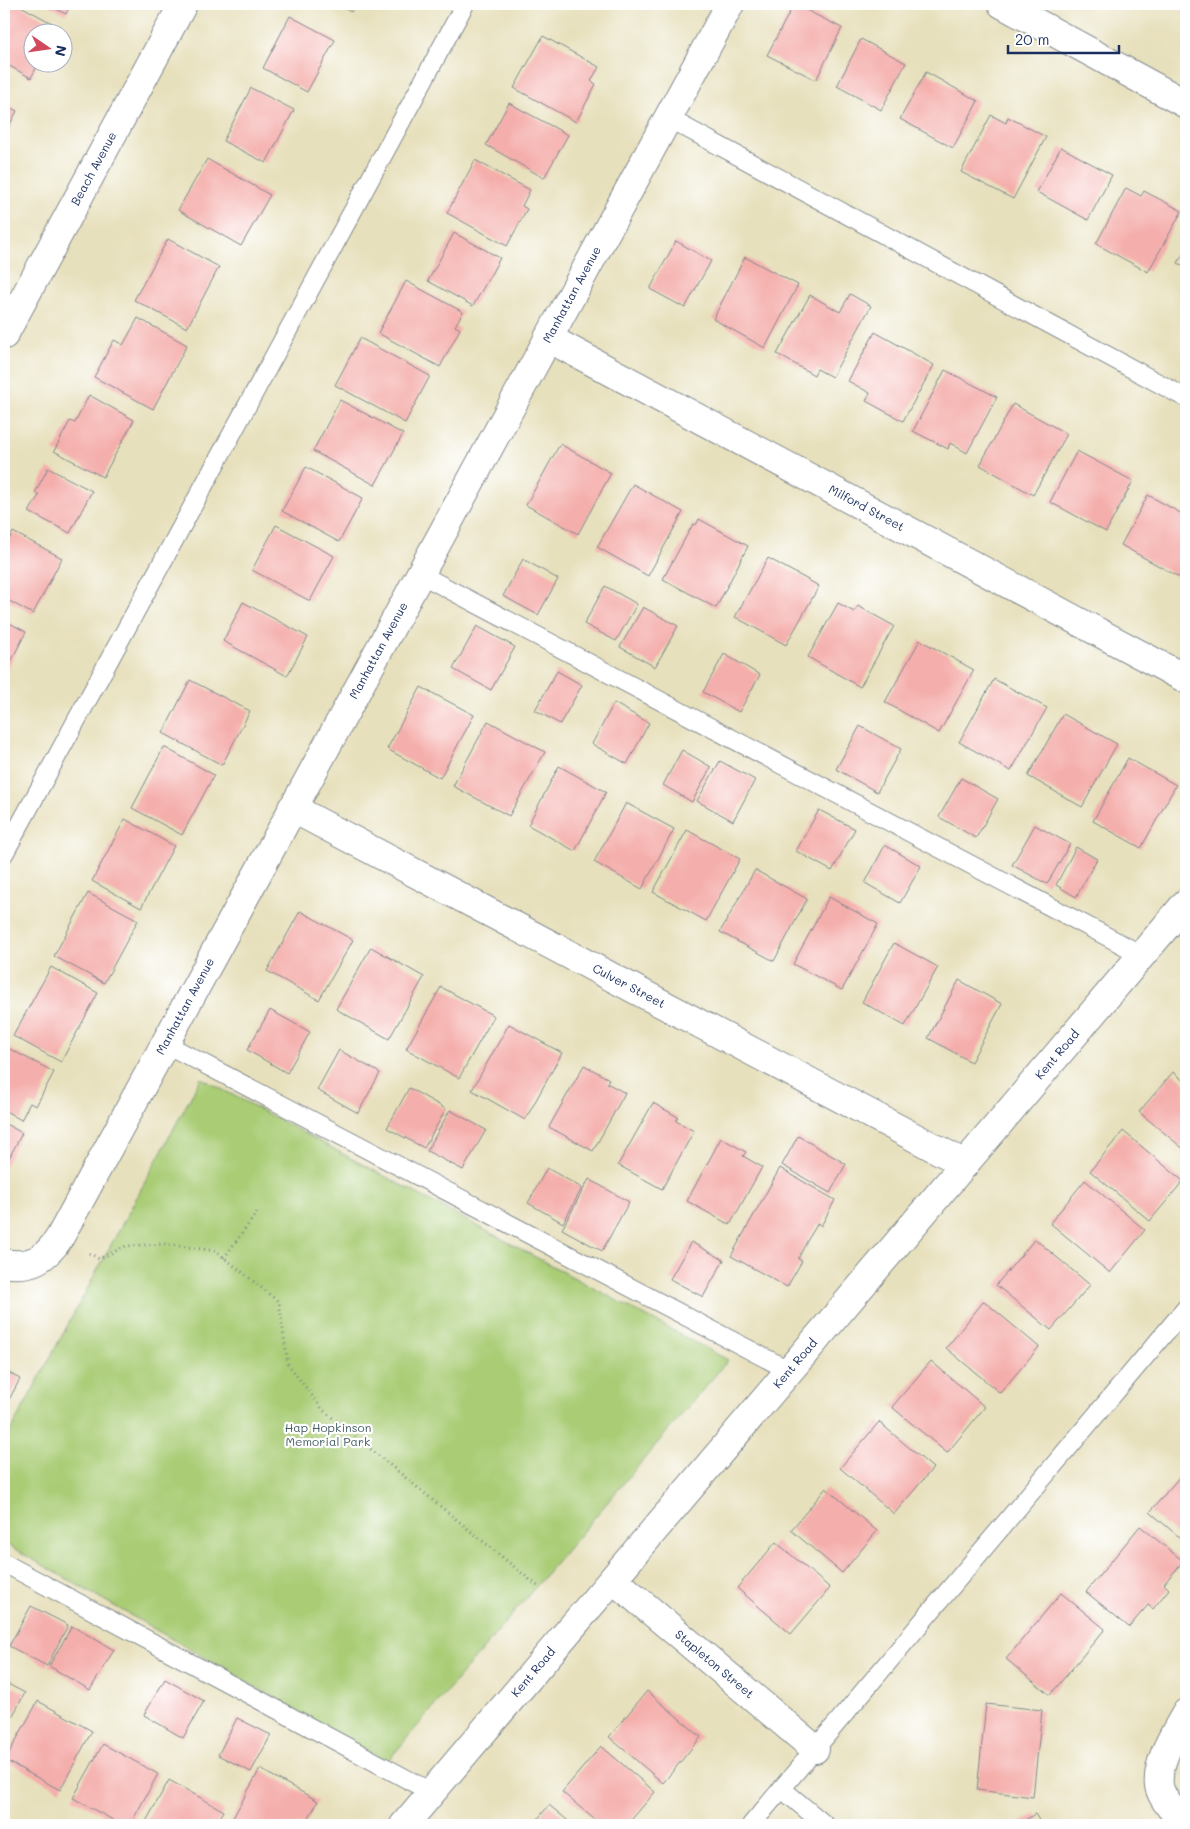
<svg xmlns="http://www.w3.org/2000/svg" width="1190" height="1829" font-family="Mali,sans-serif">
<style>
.green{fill:#a9cc75;stroke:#627e6a}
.building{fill:#f4aeab}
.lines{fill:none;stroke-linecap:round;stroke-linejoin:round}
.service-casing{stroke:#81888d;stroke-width:20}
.minor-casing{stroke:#81888d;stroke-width:30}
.path{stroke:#81888d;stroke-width:3;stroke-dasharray:1 4;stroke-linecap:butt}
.service{stroke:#fff;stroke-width:18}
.minor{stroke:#fff;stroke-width:28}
.labels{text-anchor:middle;stroke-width:4.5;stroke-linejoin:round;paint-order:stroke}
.street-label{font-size:12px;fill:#1b2f5e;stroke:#fff}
.park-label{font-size:12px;fill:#465e65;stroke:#fff}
</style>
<rect width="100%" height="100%" fill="#fff"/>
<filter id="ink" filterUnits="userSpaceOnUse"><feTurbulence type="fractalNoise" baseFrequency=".02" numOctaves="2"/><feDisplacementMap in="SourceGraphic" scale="10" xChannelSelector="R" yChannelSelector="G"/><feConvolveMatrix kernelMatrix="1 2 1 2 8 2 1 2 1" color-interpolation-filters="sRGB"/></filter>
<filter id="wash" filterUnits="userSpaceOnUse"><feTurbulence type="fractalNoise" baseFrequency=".0096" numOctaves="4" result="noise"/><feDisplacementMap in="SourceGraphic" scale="20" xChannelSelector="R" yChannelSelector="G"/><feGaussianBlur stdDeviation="1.12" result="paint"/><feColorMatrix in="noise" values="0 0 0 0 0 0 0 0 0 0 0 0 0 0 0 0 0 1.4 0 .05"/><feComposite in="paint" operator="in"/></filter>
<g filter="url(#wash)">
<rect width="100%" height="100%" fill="#e7e0bc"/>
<path class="green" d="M 201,1078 L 728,1360 L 387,1762 L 4,1543 L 4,1443 Z"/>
<g id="blocks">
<g class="building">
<path d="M 8,4 L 17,4 L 59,27 L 56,32 L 32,32 L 32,62 L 39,62 L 31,78 L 4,63 L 4,11 Z"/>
<path d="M 46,4 L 71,4 L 66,14 Z"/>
<path d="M 336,4 L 356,4 L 351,12 Z"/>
<path d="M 794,4 L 842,28 L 816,80 L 767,55 Z"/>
<path d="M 290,16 L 335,40 L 307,92 L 263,68 Z"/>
<path d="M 543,36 L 599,67 L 591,81 L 596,84 L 576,122 L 514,88 Z"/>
<path d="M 861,39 L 906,63 L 881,110 L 837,86 Z"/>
<path d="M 926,72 L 978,101 L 953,148 L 900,119 Z"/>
<path d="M 251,88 L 294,110 L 266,163 L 223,141 Z"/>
<path d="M 509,103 L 568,135 L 544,178 L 486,145 Z"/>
<path d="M 4,104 L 17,111 L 4,136 Z"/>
<path d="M 991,115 L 1006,123 L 1008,117 L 1046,137 L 1013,199 L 961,172 Z"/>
<path d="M 1061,147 L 1112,175 L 1088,220 L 1037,192 Z"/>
<path d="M 207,159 L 270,195 L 241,246 L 178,210 Z"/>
<path d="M 475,160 L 530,190 L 522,206 L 527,209 L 507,246 L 447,213 Z"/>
<path d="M 1126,188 L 1141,196 L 1144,191 L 1182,211 L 1148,272 L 1096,244 Z"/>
<path d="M 454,233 L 500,258 L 473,306 L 428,281 Z"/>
<path d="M 168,239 L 219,267 L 187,328 L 134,300 Z"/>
<path d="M 676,241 L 711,261 L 685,308 L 650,289 Z"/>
<path d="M 1186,248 L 1186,268 L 1178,263 Z"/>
<path d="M 745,257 L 798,285 L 765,348 L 713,319 Z"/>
<path d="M 406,281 L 463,312 L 455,326 L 460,329 L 440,367 L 378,333 Z"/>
<path d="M 850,294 L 871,306 L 832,377 L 817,369 L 814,375 L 777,354 L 810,295 L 840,312 Z"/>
<path d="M 138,318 L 187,345 L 153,409 L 94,377 L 114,340 L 123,345 Z"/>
<path d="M 875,332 L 934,365 L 903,421 L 866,401 L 870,393 L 848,381 Z"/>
<path d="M 360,338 L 430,376 L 405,423 L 335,385 Z"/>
<path d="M 945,370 L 997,397 L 967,453 L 950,443 L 948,449 L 913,431 Z"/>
<path d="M 89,395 L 134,420 L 103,477 L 54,451 L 70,421 L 75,423 Z"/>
<path d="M 340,400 L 403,434 L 375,485 L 313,451 Z"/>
<path d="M 1013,404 L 1067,434 L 1033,495 L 980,465 Z"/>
<path d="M 560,444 L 611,473 L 578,534 L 526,505 Z"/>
<path d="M 1077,451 L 1133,481 L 1106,532 L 1050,502 Z"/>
<path d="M 306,467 L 363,498 L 339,542 L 282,511 Z"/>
<path d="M 48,468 L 92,491 L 70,533 L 29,512 L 39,495 L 35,493 Z"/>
<path d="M 633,484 L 683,512 L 648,576 L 597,547 Z"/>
<path d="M 1148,495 L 1186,516 L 1186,581 L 1121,545 Z"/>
<path d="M 699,519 L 748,546 L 716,608 L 663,579 L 693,524 L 696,525 Z"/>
<path d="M 276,525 L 334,556 L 310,601 L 252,570 Z"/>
<path d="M 13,532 L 62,558 L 33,614 L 4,598 L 4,549 Z"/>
<path d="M 768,558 L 819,586 L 786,645 L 735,617 Z"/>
<path d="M 523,559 L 558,579 L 538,615 L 503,596 Z"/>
<path d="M 605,586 L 637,604 L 616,641 L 584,624 Z"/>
<path d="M 243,602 L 308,637 L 287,676 L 223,641 Z"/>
<path d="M 838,603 L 854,612 L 858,606 L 894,626 L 860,687 L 808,657 Z"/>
<path d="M 643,607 L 678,626 L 655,667 L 620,647 Z"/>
<path d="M 4,620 L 26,632 L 4,675 Z"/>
<path d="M 477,626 L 515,647 L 491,690 L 453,669 Z"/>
<path d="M 920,640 L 974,670 L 939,733 L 885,702 Z"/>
<path d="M 724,654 L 760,675 L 739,712 L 703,692 Z"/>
<path d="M 557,671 L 582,685 L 560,724 L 535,710 Z"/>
<path d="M 994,679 L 1047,708 L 1011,771 L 959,742 Z"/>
<path d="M 190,680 L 250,711 L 222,765 L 163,733 Z"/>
<path d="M 421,687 L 474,715 L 440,778 L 387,749 Z"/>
<path d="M 614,703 L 649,723 L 627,764 L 592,744 Z"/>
<path d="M 1063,714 L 1117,744 L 1082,807 L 1028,776 Z"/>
<path d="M 488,721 L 545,752 L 509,816 L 453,786 Z"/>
<path d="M 860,726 L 901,749 L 877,792 L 836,769 Z"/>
<path d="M 164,747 L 214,775 L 182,835 L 132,808 Z"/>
<path d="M 682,750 L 711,767 L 692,802 L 663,785 Z"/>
<path d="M 1128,758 L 1176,785 L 1141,848 L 1093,821 Z"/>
<path d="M 720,761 L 755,780 L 733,821 L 697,801 Z"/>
<path d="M 559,766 L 606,792 L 575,851 L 528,825 Z"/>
<path d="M 961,778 L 998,799 L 976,838 L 939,817 Z"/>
<path d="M 626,803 L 674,829 L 642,889 L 594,862 Z"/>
<path d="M 819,810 L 855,829 L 832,871 L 796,851 Z"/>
<path d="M 125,819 L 174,846 L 141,908 L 92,881 Z"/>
<path d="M 1035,825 L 1070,844 L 1047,884 L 1012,865 Z"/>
<path d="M 687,830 L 740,859 L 706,921 L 653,892 Z"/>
<path d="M 885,845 L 921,866 L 900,903 L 865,883 Z"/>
<path d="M 1076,847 L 1097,859 L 1076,897 L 1056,885 Z"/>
<path d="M 755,870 L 807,899 L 774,961 L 720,932 Z"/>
<path d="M 88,893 L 138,920 L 104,983 L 54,956 Z"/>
<path d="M 829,897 L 878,924 L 842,990 L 793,964 Z"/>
<path d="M 300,911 L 353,940 L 319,1000 L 267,971 Z"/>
<path d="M 894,943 L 938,967 L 905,1026 L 862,1002 Z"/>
<path d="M 371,947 L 424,977 L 389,1039 L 336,1009 Z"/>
<path d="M 51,967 L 98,993 L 61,1062 L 13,1036 Z"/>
<path d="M 959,980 L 1002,1004 L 971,1062 L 928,1038 Z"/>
<path d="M 441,987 L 494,1016 L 459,1078 L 406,1049 Z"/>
<path d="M 270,1010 L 310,1032 L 287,1073 L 247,1050 Z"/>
<path d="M 509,1024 L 562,1053 L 525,1120 L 472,1090 Z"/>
<path d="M 4,1046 L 54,1072 L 36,1106 L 30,1103 L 21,1120 L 4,1110 Z"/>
<path d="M 339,1050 L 380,1073 L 358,1113 L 317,1090 Z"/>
<path d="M 584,1065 L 609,1079 L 607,1083 L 625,1093 L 593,1151 L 549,1127 Z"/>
<path d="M 1173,1072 L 1186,1083 L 1186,1151 L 1139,1112 Z"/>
<path d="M 409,1088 L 446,1109 L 424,1148 L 387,1128 Z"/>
<path d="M 653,1103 L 678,1117 L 676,1121 L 694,1131 L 662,1189 L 618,1165 Z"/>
<path d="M 450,1110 L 486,1130 L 463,1170 L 427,1151 Z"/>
<path d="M 4,1123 L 22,1133 L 4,1168 Z"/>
<path d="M 1123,1131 L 1183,1181 L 1150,1221 L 1090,1171 Z"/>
<path d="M 798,1136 L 846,1164 L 830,1193 L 782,1165 Z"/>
<path d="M 721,1138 L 746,1152 L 743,1156 L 762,1167 L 730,1225 L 687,1201 Z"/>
<path d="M 547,1168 L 582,1188 L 563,1223 L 528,1203 Z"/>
<path d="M 780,1168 L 835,1200 L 821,1226 L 818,1223 L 807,1241 L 798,1259 L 802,1261 L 787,1287 L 731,1256 Z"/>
<path d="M 589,1179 L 629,1202 L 602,1251 L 562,1229 Z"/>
<path d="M 1085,1180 L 1145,1230 L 1110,1273 L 1050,1223 Z"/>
<path d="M 1035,1239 L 1090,1285 L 1051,1330 L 996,1285 Z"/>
<path d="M 691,1242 L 724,1260 L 703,1297 L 670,1279 Z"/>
<path d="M 984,1301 L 1039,1347 L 1000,1393 L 946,1348 Z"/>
<path d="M 931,1361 L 985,1407 L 947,1453 L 892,1407 Z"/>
<path d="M 4,1370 L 20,1379 L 4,1409 Z"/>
<path d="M 879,1422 L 933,1468 L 894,1514 L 840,1468 Z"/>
<path d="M 1186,1469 L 1186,1543 L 1150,1512 Z"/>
<path d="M 826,1488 L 877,1531 L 842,1573 L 791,1530 Z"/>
<path d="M 1140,1526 L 1183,1561 L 1164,1584 L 1169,1589 L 1153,1609 L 1148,1605 L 1129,1627 L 1086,1592 Z"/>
<path d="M 776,1542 L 830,1588 L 791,1634 L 737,1588 Z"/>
<path d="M 1061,1593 L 1105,1629 L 1050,1695 L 1006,1659 Z"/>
<path d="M 31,1606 L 68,1625 L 47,1666 L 9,1646 Z"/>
<path d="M 72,1626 L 114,1650 L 90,1690 L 49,1666 Z"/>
<path d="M 165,1679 L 204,1701 L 183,1738 L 144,1715 Z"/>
<path d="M 4,1682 L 25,1693 L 4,1732 Z"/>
<path d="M 647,1691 L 701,1737 L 663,1783 L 609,1737 Z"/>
<path d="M 38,1701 L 92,1731 L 60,1790 L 5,1760 Z"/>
<path d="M 986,1704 L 1042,1710 L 1033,1797 L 977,1790 Z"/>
<path d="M 237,1718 L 271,1735 L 251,1772 L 218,1755 Z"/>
<path d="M 103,1744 L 158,1774 L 130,1825 L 122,1825 L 73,1798 Z"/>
<path d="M 601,1746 L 655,1792 L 627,1825 L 601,1825 L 562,1792 Z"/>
<path d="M 260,1769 L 318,1801 L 305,1825 L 229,1825 Z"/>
<path d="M 169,1780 L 224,1811 L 216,1825 L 144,1825 Z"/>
<path d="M 549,1805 L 573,1825 L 533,1825 Z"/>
<path d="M 1035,1814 L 1042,1825 L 1017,1825 Z"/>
</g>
</g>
</g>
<g filter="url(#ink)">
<use href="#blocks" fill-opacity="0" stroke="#81888d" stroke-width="1"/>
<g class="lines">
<defs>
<g id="service">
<path d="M 668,118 L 1186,398"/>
<path d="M 420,574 L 1142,955"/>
<path d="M 4,854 L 465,4"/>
<path d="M 164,1043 L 790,1371"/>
<path d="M 4,1563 L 431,1792"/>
<path d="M 782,1789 L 825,1825"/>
<path d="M 751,1825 L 1186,1308"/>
</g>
<g id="minor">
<path d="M 1002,4 L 1186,104"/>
<path id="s1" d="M 4,335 L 183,4"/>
<path id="s2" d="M 548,338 L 1186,679"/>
<path id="s3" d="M 292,808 L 965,1164"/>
<path id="s4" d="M 4,1263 C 30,1268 46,1259 60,1237 L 730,4"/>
<path id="s5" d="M 614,1580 L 815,1749"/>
<path d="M 1186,1713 C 1175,1733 1156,1762 1159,1786 C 1161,1798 1177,1816 1186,1824"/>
<path id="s6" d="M 404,1825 L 1186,903"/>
</g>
</defs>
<use href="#service" class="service-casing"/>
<use href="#minor" class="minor-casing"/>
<g class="path">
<path d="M 89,1253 L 99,1259 L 126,1246 L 165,1244 L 216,1251 L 279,1302 L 288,1364 L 323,1410 L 540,1588"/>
<path d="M 224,1258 L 258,1211"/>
</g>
<use href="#service" class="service"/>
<use href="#minor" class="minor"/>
</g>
</g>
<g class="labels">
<g class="street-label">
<text dy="4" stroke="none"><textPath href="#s1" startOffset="189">Beach Avenue</textPath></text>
<text dy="4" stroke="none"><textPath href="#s4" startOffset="1139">Manhattan Avenue</textPath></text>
<text dy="4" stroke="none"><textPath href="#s2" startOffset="361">Milford Street</textPath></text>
<text dy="4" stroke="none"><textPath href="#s4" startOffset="734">Manhattan Avenue</textPath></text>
<text dy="4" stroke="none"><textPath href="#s3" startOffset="381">Culver Street</textPath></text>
<text dy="4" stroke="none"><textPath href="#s4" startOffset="329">Manhattan Avenue</textPath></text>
<text dy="4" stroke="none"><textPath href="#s6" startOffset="1010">Kent Road</textPath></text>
<text dy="4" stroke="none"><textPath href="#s6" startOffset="605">Kent Road</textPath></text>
<text dy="4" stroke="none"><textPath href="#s5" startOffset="131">Stapleton Street</textPath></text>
<text dy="4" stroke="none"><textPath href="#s6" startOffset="200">Kent Road</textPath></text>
</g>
<g class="park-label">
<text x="328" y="1432">Hap Hopkinson<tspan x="328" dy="14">Memorial Park</tspan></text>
</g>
</g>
<rect width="1190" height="1829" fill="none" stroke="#fff" stroke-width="20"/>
<g transform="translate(48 48) rotate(103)"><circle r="24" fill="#ffffff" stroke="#a4acbf"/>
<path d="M0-4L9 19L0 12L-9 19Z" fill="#d1495b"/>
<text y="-8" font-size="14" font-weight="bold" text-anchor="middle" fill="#1b2f5e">N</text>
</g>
<path d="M1008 45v8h111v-8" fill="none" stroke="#1b2f5e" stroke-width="2.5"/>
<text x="1015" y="45" font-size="15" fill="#1b2f5e" stroke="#ffffff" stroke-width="4" paint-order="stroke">20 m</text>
</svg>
